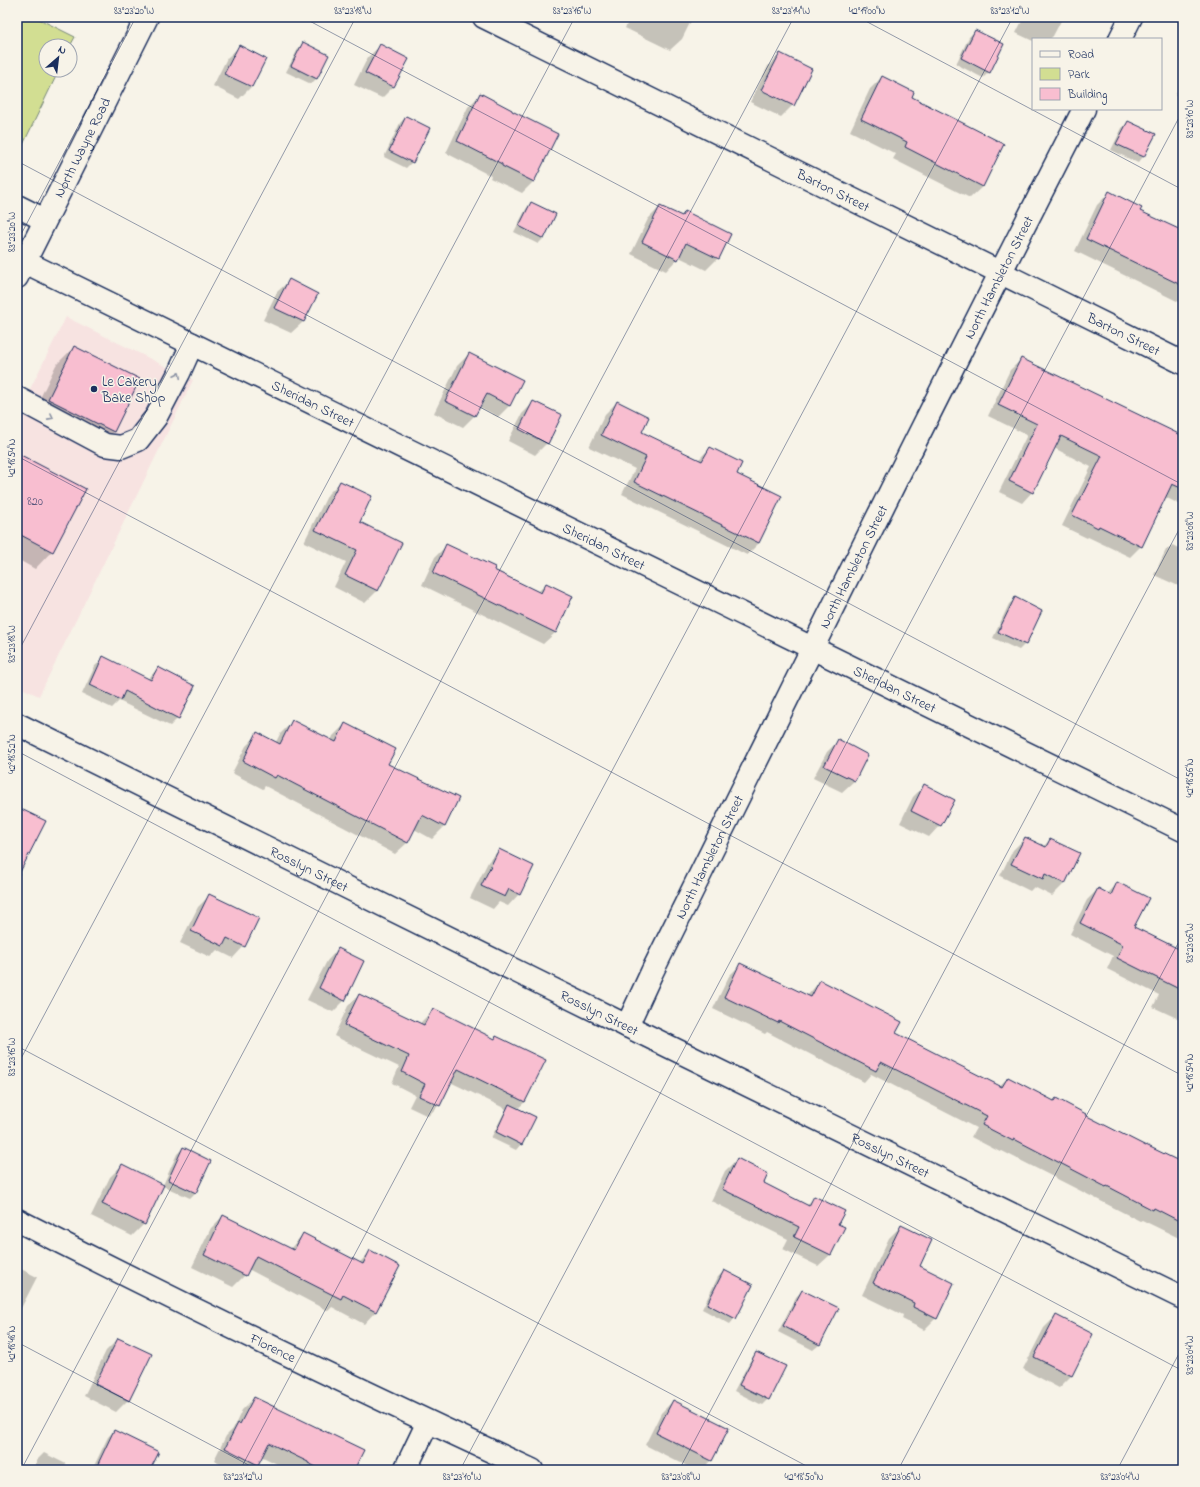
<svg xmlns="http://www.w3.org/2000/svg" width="1200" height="1487" font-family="'Indie Flower',sans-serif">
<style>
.built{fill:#f7e3e1}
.green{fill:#d2de92;stroke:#768678}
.shadow{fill:#0003}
.building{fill:#f8bed0;stroke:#1b2f5e}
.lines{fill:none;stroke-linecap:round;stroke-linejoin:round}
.minor-casing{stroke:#1b2f5e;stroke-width:25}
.major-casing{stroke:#1b2f5e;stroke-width:25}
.minor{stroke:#f7f3e8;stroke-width:22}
.major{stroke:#f7f3e8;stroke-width:22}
.oneway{stroke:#8991a3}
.ticks{fill:none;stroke:#1b2f5e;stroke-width:1;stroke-opacity:0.45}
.poi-dot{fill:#1b2f5e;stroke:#f7f3e8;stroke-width:1.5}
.labels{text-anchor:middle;stroke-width:3;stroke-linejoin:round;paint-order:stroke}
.number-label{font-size:12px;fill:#52537a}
.street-label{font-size:14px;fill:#1b2f5e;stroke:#f7f3e8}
.poi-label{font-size:14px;fill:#1b2f5e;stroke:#f7f3e8;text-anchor:start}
.neatline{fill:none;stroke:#1b2f5e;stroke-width:1.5}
.ticks-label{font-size:10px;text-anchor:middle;fill:#1b2f5e}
</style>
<rect width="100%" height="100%" fill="#f7f3e8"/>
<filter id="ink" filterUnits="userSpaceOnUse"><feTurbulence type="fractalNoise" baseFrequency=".025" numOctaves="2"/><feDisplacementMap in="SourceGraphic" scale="8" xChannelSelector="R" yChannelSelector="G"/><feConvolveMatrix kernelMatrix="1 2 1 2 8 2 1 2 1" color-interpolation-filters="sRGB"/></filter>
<g filter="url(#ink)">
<path class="built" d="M 66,317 L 193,380 L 39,696 L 17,686 L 17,415 Z"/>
<path class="green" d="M 17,17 L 35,17 L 75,37 L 70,46 L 46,46 L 46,70 L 59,70 L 17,157 Z"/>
<g class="shadow">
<path d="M 631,17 L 693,17 L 682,39 L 670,50 L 625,28 Z"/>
<path d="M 1024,17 L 1063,17 L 1053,36 L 1050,39 L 1033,39 L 1033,41 L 1016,33 Z"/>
<path d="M 975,31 L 989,72 L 983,78 L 956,64 L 969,37 Z"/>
<path d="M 303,43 L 316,79 L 311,84 L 286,72 L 298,49 Z"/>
<path d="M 380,46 L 393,87 L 382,98 L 354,85 L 368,57 Z"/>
<path d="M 239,47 L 265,59 L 251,87 L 239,99 L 213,86 L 227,58 Z"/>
<path d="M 780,54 L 810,69 L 793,105 L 781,117 L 750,102 L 768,66 Z"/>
<path d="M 882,77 L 910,97 L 982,187 L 970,198 L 893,159 L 896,154 L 850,131 L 870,89 Z"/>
<path d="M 1183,81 L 1183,99 L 1175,95 Z"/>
<path d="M 480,95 L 510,112 L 534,181 L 522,193 L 490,178 L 491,176 L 446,153 L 468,107 Z"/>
<path d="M 406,117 L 412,162 L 406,168 L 384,157 L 400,123 Z"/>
<path d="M 1128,122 L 1154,134 L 1143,157 L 1138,163 L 1111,150 L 1122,128 Z"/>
<path d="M 1109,193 L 1139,211 L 1183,235 L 1183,304 L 1075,251 L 1097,205 Z"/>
<path d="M 531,203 L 544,238 L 538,244 L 514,232 L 526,209 Z"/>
<path d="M 660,207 L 681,217 L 686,212 L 730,234 L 718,258 L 706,270 L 679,257 L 666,271 L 631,254 L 648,219 Z"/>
<path d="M 289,281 L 316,295 L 303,322 L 291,333 L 263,320 L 277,292 Z"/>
<path d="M 74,347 L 114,431 L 96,449 L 31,417 L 56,365 Z"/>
<path d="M 469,354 L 510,405 L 498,417 L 479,407 L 475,415 L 463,427 L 434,413 L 457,366 Z"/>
<path d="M 1021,360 L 1183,438 L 1183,506 L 1165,497 L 1141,546 L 1130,557 L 1088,537 L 1087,538 L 1062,526 L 1091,467 L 1054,448 L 1032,492 L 1022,503 L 999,492 L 1027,435 L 988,416 L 1010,370 Z"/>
<path d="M 534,402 L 547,443 L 535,455 L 508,441 L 522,414 Z"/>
<path d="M 617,402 L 641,432 L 698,460 L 710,448 L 736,474 L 759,543 L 747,555 L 622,494 L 635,469 L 589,447 L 605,414 Z"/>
<path d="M 17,456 L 52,551 L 35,569 L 17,559 Z"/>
<path d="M 340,482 L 358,522 L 400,543 L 377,591 L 365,603 L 334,587 L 346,562 L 304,542 L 328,494 Z"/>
<path d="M 447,545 L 538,592 L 546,584 L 572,597 L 555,633 L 543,644 L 422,585 L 435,557 Z"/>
<path d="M 1172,545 L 1183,550 L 1183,588 L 1154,575 L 1166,550 Z"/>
<path d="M 1015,599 L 1041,611 L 1025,644 L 1019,650 L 993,638 L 1009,604 Z"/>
<path d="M 104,658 L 148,679 L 158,668 L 178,718 L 170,726 L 119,701 L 112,708 L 82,694 L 95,666 Z"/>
<path d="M 292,722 L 331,741 L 333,736 L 345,724 L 387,764 L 458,799 L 444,827 L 432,839 L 414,829 L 407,843 L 395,854 L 265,786 L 263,789 L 232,773 L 246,746 L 258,734 L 276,742 L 280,734 Z"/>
<path d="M 838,741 L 867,755 L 854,781 L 842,792 L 813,778 L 827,752 Z"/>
<path d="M 925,785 L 940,825 L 929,837 L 900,823 L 913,797 Z"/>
<path d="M 1025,838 L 1043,847 L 1050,840 L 1078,854 L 1064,884 L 1052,896 L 1034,887 L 1030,891 L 1000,876 L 1013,850 Z"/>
<path d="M 499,850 L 519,894 L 508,906 L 499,902 L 493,909 L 470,898 L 488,862 Z"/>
<path d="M 1118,883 L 1133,927 L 1181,951 L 1183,947 L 1183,1021 L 1153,1007 L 1159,995 L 1107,969 L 1113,956 L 1070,934 L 1087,900 L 1098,889 L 1107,894 Z"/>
<path d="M 210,895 L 244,946 L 233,958 L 217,950 L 210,957 L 180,943 L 198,907 Z"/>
<path d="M 338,949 L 345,1000 L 333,1012 L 307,1000 L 327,961 Z"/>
<path d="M 741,964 L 807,996 L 820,981 L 895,1033 L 999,1086 L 1008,1078 L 1053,1101 L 1056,1099 L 1084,1115 L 1183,1164 L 1183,1240 L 1142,1220 L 1140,1221 L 1002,1151 L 1000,1152 L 971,1137 L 976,1128 L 871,1074 L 864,1082 L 767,1032 L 765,1034 L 713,1009 L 729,976 Z"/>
<path d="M 359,995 L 420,1024 L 422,1021 L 433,1010 L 494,1040 L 496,1038 L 544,1060 L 525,1102 L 517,1109 L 521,1144 L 516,1150 L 491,1138 L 506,1109 L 450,1082 L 439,1105 L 428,1116 L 409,1107 L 415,1095 L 392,1083 L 399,1067 L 334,1036 L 348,1006 Z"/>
<path d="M 183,1148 L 195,1193 L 190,1198 L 163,1186 L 144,1224 L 132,1236 L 91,1216 L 110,1177 L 122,1165 L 163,1185 L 177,1154 Z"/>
<path d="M 737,1159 L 762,1184 L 806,1206 L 815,1197 L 837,1225 L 843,1228 L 830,1255 L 818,1266 L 783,1249 L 788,1239 L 711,1201 L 725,1171 Z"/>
<path d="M 223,1216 L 290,1249 L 303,1234 L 359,1263 L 370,1252 L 375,1312 L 364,1324 L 332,1307 L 328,1311 L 248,1269 L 245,1275 L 233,1287 L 192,1267 L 211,1228 Z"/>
<path d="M 901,1226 L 919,1266 L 936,1318 L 924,1330 L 902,1319 L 903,1315 L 862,1295 L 889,1238 Z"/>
<path d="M 17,1267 L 37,1277 L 17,1316 Z"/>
<path d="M 724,1271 L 735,1318 L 730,1324 L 702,1309 L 718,1277 Z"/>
<path d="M 802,1291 L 819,1345 L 813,1350 L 778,1332 L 796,1297 Z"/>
<path d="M 1056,1316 L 1092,1335 L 1071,1376 L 1059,1388 L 1023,1369 L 1044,1328 Z"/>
<path d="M 118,1339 L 128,1400 L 116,1412 L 84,1396 L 106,1351 Z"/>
<path d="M 757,1353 L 768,1399 L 762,1405 L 734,1391 L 751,1359 Z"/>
<path d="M 254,1398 L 353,1470 L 289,1470 L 261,1456 L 257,1464 L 251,1470 L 234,1470 L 214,1460 L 226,1436 L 233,1429 L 242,1410 Z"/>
<path d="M 673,1401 L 711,1460 L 702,1470 L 695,1470 L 645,1445 L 661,1413 Z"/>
<path d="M 114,1431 L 149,1470 L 92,1470 L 108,1437 Z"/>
<path d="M 44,1453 L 66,1464 L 63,1470 L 33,1470 L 38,1459 Z"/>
</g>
<g class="building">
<path d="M 975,30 L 1004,44 L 990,73 L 961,58 Z"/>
<path d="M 303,42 L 329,55 L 317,79 L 291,66 Z"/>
<path d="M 380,44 L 409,59 L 394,87 L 365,73 Z"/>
<path d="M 239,45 L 266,59 L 252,87 L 224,74 Z"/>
<path d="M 780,53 L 812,69 L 794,106 L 761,90 Z"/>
<path d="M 882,76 L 914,92 L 912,97 L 1004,144 L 983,187 L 905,147 L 907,142 L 861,119 Z"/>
<path d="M 480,93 L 512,110 L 512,111 L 558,134 L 534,182 L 502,166 L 502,164 L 457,141 Z"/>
<path d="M 406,116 L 430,128 L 413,163 L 389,151 Z"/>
<path d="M 1128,121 L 1156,134 L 1144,157 L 1116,144 Z"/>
<path d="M 1109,191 L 1142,208 L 1140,211 L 1183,231 L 1183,286 L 1086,239 Z"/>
<path d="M 531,202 L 556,214 L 544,239 L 519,226 Z"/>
<path d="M 660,206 L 682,216 L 685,211 L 731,234 L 719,259 L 686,243 L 678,260 L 642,242 Z"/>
<path d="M 289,279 L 318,294 L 304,322 L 274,308 Z"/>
<path d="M 74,346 L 140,379 L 114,432 L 48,399 Z"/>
<path d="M 469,353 L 523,380 L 510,406 L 487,394 L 475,416 L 445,401 Z"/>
<path d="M 1021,358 L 1183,436 L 1183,489 L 1172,484 L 1142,547 L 1099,526 L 1098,528 L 1072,515 L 1102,456 L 1061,436 L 1033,493 L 1009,481 L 1037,424 L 998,405 Z"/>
<path d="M 533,401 L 562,415 L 548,444 L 519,429 Z"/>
<path d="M 617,401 L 649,417 L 642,432 L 702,461 L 710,447 L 742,463 L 737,474 L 782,496 L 759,543 L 634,482 L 646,457 L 601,435 Z"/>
<path d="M 17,453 L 86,489 L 53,552 L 17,533 Z"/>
<path d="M 340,481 L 372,496 L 360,522 L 402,543 L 378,591 L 345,575 L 357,550 L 315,530 Z"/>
<path d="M 446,544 L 495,567 L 494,570 L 541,593 L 546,583 L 573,596 L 556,633 L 433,573 Z"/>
<path d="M 1015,597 L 1042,611 L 1026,645 L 998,632 Z"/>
<path d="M 103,656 L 151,680 L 158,667 L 195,686 L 179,719 L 125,691 L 121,700 L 90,685 Z"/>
<path d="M 292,720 L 336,742 L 345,723 L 396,749 L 388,764 L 459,798 L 445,827 L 422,815 L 408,843 L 277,775 L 275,778 L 243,761 L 257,732 L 280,744 Z"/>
<path d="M 838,739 L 868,755 L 855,781 L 824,766 Z"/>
<path d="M 924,784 L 955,800 L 941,826 L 911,811 Z"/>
<path d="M 17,807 L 46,821 L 17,878 Z"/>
<path d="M 1025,837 L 1046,847 L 1050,839 L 1080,853 L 1065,884 L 1045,874 L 1043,879 L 1011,864 Z"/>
<path d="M 499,849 L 534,866 L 520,895 L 509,889 L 505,897 L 481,886 Z"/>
<path d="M 1117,882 L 1149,898 L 1134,927 L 1183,951 L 1183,991 L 1117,958 L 1123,945 L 1080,923 L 1098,888 L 1111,895 Z"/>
<path d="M 209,894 L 259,918 L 245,947 L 227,938 L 223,946 L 191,931 Z"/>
<path d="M 338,948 L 364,961 L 345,1001 L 319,988 Z"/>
<path d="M 740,963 L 811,997 L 820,980 L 902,1022 L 896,1033 L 941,1056 L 1002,1087 L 1008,1077 L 1054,1101 L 1056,1098 L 1086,1114 L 1085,1115 L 1146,1146 L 1146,1145 L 1183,1163 L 1183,1223 L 1154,1208 L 1153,1210 L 1107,1186 L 1106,1187 L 1014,1139 L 1013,1141 L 982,1125 L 987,1116 L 881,1062 L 876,1071 L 779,1021 L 778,1023 L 724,997 Z"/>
<path d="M 359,994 L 424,1025 L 433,1008 L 495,1039 L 496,1036 L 546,1060 L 525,1102 L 458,1069 L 440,1106 L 419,1096 L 425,1084 L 402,1072 L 409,1056 L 344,1025 Z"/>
<path d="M 509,1104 L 536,1117 L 522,1145 L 496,1132 Z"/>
<path d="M 183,1147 L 211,1161 L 196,1193 L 168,1180 Z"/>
<path d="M 737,1158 L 768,1174 L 764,1183 L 809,1206 L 814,1196 L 845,1211 L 838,1224 L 845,1227 L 831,1255 L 794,1237 L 799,1227 L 722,1189 Z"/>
<path d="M 122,1164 L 164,1185 L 145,1225 L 102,1204 Z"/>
<path d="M 223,1215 L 294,1250 L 303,1233 L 363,1264 L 370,1250 L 400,1266 L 376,1312 L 343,1295 L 341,1299 L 256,1256 L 246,1276 L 204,1255 Z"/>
<path d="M 901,1225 L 932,1240 L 920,1266 L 954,1283 L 937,1319 L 913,1307 L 914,1303 L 873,1283 Z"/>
<path d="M 724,1270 L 753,1285 L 736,1319 L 707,1304 Z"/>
<path d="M 802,1290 L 839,1308 L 820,1345 L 783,1326 Z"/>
<path d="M 1056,1315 L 1093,1334 L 1072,1376 L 1034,1357 Z"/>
<path d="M 118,1338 L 152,1354 L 129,1401 L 95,1384 Z"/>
<path d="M 756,1352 L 786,1366 L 769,1400 L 739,1385 Z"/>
<path d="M 254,1397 L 364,1450 L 354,1470 L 322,1470 L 308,1463 L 308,1462 L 269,1443 L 258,1465 L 225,1448 L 238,1423 L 240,1424 Z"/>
<path d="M 673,1400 L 729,1428 L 712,1461 L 656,1433 Z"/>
<path d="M 114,1430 L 159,1452 L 150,1470 L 95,1470 Z"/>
</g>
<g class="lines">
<defs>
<g id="minor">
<path id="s1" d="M 484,17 L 1183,363"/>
<path d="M 1120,39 L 1131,17"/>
<path d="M 17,206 L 45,220"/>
<path id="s2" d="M 25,262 L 1183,830"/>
<path d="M 17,398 L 105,445 L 121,447 L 138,440 L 156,417 L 179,373 L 192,344"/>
<path id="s3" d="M 17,724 L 627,1026 L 1183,1298"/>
<path id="s4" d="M 627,1026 L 652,972 C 795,683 937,395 1084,109"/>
<path id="s5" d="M 17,1220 C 187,1307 359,1390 532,1470"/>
<path d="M 405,1470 L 428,1422"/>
</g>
<g id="major">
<path id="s6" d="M 17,277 L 147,17"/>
</g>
</defs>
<use href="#minor" class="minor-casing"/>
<use href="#major" class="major-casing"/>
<use href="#minor" class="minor"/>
<use href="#major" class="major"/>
</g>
<defs><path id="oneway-chevron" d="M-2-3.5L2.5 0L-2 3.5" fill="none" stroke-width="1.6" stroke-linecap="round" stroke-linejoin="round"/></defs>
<g class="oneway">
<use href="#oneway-chevron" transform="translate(178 375) rotate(-64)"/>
<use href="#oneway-chevron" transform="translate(51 417) rotate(28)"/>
</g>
</g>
<path class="ticks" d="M 302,17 L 1183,485M 858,17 L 1183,190M 17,161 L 1183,781M 17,242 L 136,17M 17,456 L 1183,1076M 17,654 L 356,17M 17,751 L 1183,1371M 17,1046 L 814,1470M 17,1066 L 575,17M 17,1342 L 258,1470M 21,1470 L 794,17M 240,1470 L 1013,17M 460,1470 L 1183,110M 679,1470 L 1183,522M 898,1470 L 1183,934M 1117,1470 L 1183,1346"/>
<circle class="poi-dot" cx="94" cy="389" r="4"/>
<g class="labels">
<g class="number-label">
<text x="35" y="505">820</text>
</g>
<g class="street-label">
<text dy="5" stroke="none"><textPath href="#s6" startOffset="145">North Wayne Road</textPath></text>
<text dy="5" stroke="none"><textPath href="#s1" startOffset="390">Barton Street</textPath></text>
<text dy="5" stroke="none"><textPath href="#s4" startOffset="836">North Hambleton Street</textPath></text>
<text dy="5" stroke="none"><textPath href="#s1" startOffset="714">Barton Street</textPath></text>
<text dy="5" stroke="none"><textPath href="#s2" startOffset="321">Sheridan Street</textPath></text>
<text dy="5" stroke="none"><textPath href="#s2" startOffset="645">Sheridan Street</textPath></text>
<text dy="5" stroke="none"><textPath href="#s4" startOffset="512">North Hambleton Street</textPath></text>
<text dy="5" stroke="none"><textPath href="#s2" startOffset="969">Sheridan Street</textPath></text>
<text dy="5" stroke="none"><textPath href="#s4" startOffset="188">North Hambleton Street</textPath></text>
<text dy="5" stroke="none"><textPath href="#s3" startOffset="326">Rosslyn Street</textPath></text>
<text dy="5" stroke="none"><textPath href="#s3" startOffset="650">Rosslyn Street</textPath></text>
<text dy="5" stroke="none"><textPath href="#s3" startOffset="974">Rosslyn Street</textPath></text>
<text dy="5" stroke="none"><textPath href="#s5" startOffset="286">Florence</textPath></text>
</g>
<g class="poi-label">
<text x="102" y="386">Le Cakery<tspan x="102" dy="16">Bake Shop</tspan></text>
</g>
</g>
<rect width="1200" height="1487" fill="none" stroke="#f7f3e8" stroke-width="44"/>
<rect x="1032" y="38" width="130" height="72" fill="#f7f3e8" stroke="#9fa5b1"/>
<rect x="1040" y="51" width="20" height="6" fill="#f7f3e8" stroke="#9fa5b1"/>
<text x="1068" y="58" font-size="12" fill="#1b2f5e">Road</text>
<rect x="1040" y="68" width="20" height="12" fill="#d2de92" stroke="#9fa5b1"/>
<text x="1068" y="78" font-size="12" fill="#1b2f5e">Park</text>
<rect x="1040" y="88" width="20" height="12" fill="#f8bed0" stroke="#9fa5b1"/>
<text x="1068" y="98" font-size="12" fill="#1b2f5e">Building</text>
<g transform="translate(58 58) rotate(28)"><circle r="19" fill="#f7f3e8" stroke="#9fa5b1"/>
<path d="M0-3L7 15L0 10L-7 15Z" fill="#1b2f5e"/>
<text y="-6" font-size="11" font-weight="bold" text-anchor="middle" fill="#1b2f5e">N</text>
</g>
<rect x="22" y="22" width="1156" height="1443" class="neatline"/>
<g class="ticks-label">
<text x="134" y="14">83°23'20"W</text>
<text x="353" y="14">83°23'18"W</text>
<text x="572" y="14">83°23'16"W</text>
<text x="791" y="14">83°23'14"W</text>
<text x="867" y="14">42°19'00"N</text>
<text x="1010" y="14">83°23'12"W</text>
<text transform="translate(1189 119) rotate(-90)" y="4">83°23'10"W</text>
<text transform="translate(11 232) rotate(-90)" y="4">83°23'20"W</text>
<text transform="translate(11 458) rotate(-90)" y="4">42°18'54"N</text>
<text transform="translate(1189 531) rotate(-90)" y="4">83°23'08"W</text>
<text transform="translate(11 644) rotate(-90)" y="4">83°23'18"W</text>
<text transform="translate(11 754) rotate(-90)" y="4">42°18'52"N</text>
<text transform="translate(1189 778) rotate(-90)" y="4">42°18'56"N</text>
<text transform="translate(1189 943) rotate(-90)" y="4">83°23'06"W</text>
<text transform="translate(11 1057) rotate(-90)" y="4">83°23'16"W</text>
<text transform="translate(1189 1073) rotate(-90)" y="4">42°18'54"N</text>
<text transform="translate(11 1344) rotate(-90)" y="4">42°18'48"N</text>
<text transform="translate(1189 1355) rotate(-90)" y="4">83°23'04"W</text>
<text x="243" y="1480">83°23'12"W</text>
<text x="462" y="1480">83°23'10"W</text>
<text x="681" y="1480">83°23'08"W</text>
<text x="804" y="1480">42°18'50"N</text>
<text x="901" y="1480">83°23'06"W</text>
<text x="1120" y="1480">83°23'04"W</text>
</g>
</svg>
